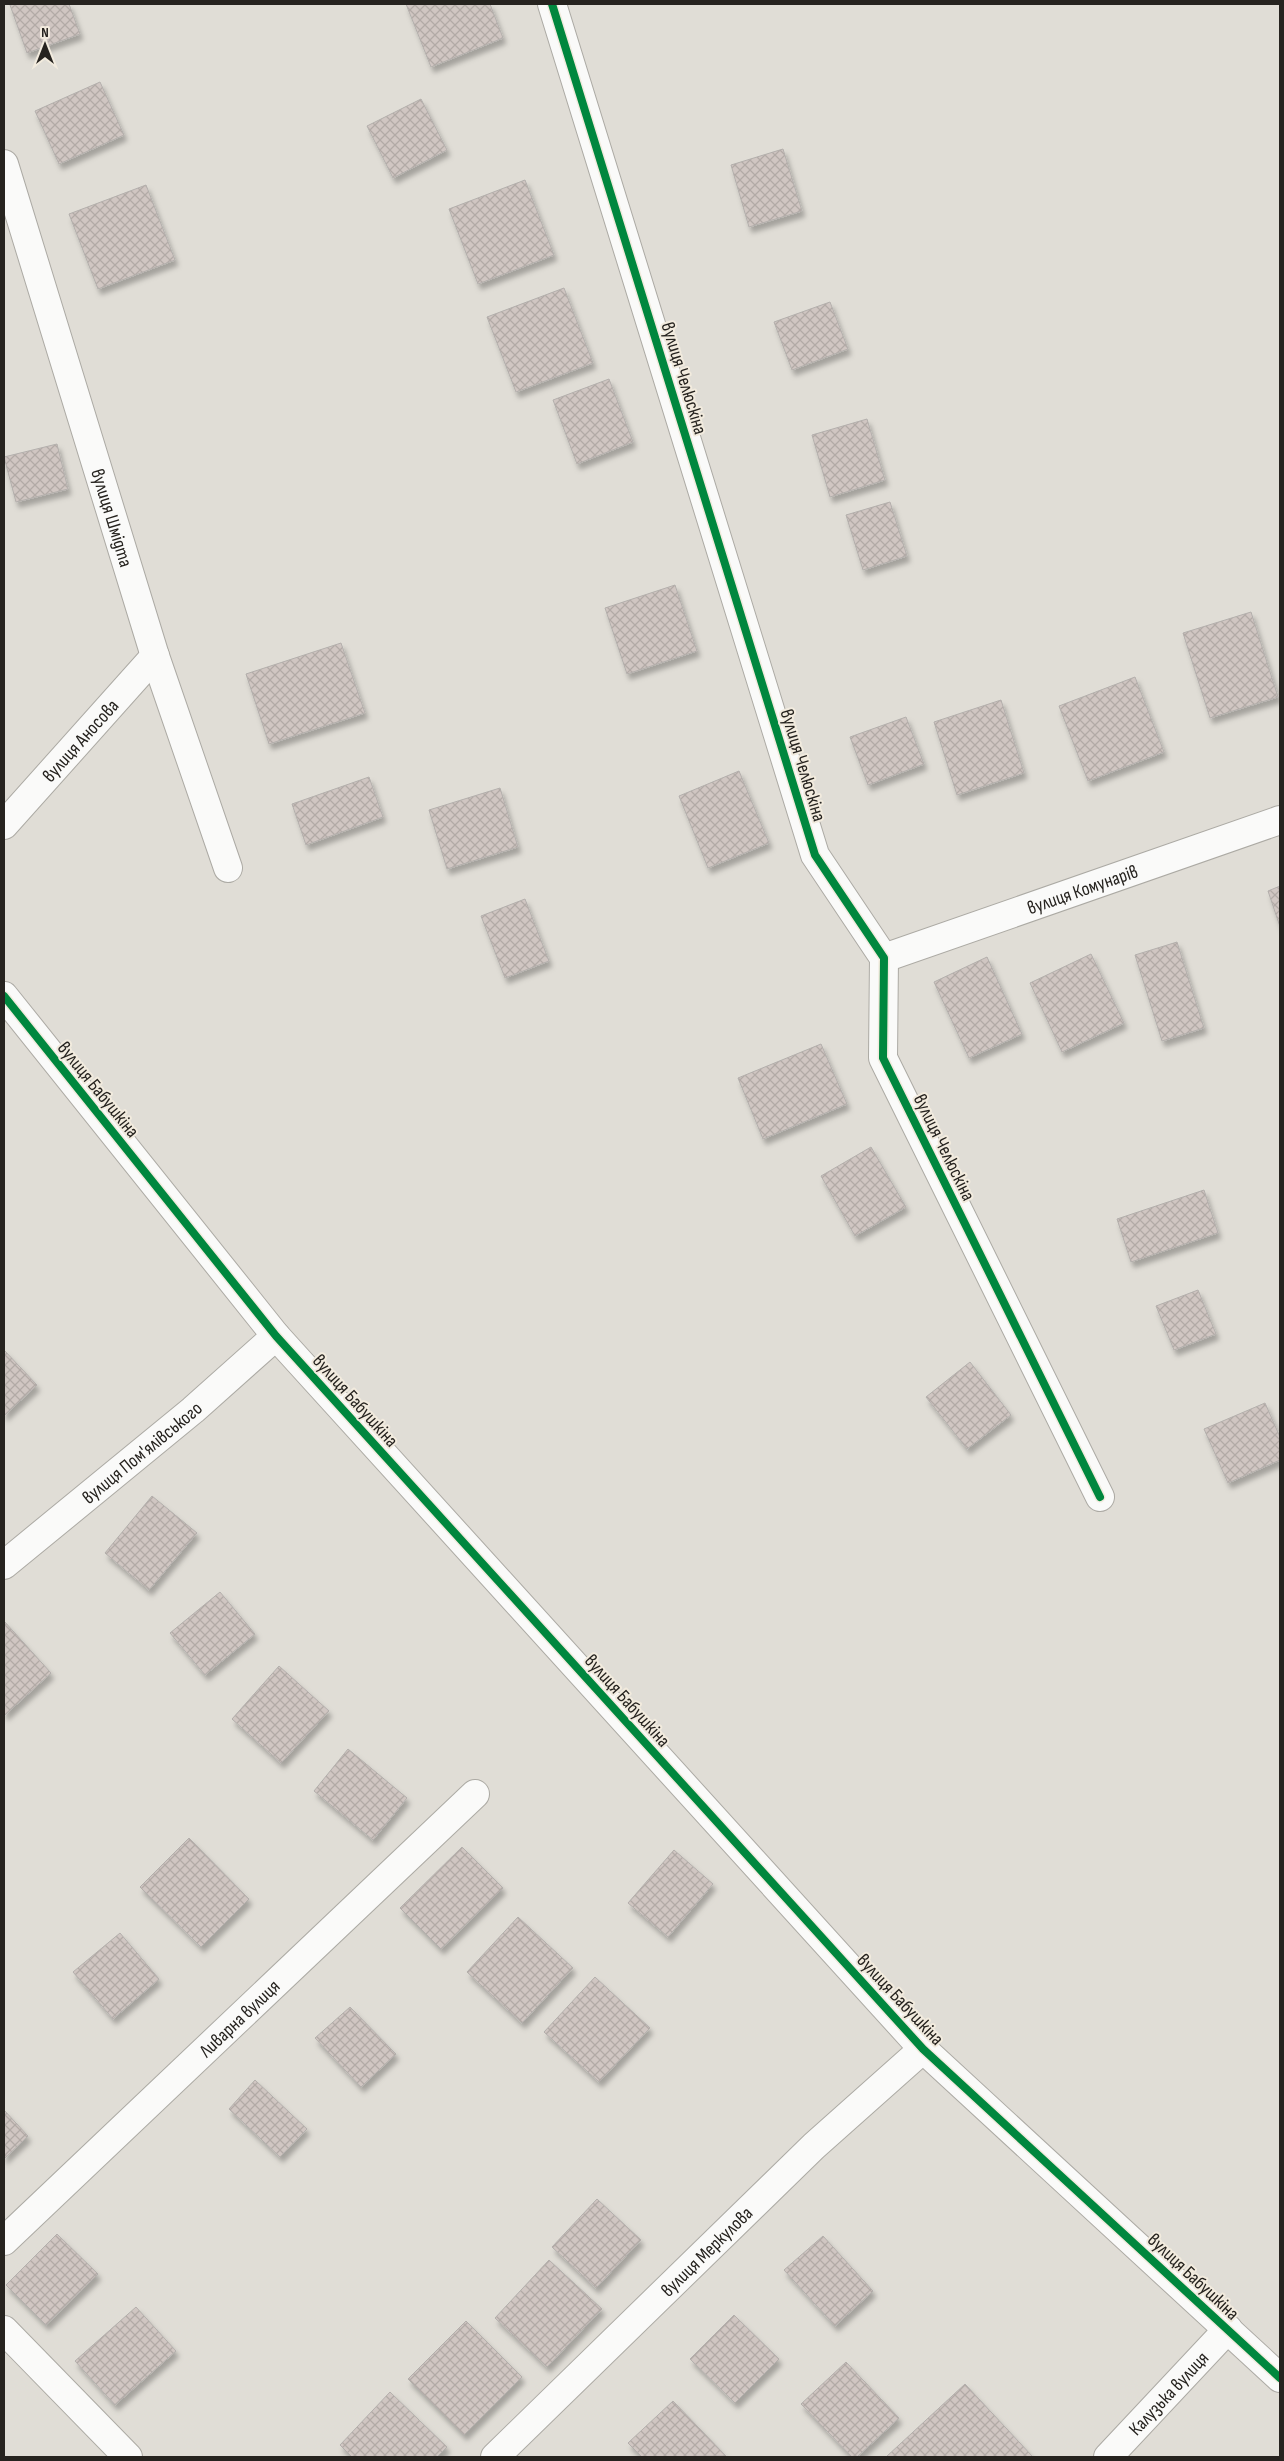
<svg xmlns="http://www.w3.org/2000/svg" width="1284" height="2461" font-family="'Sofia Sans Condensed',sans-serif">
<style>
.building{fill:url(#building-cross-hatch);stroke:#b3afac;filter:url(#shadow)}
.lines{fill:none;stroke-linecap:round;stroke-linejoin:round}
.minor-casing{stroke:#acaaa4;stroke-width:30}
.minor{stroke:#fafaf9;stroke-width:28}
.cycleway-casing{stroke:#f2ebde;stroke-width:11}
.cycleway{stroke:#00873e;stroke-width:8}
.labels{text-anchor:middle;stroke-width:4;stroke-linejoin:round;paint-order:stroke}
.street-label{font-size:19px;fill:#26231f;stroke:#f2ebde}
</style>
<defs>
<pattern id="building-cross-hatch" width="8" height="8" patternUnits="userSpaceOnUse" patternTransform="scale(1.25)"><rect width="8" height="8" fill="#d0c6c2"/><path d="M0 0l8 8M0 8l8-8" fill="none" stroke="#b2aaa6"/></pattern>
<filter id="shadow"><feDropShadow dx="3" dy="5.5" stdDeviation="2.5" flood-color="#0004"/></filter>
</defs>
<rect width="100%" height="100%" fill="#e0ddd6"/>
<g class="building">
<path d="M 15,4 L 69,4 L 80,34 L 27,53 L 10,5 Z"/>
<path d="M 406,4 L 490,4 L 503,38 L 431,67 Z"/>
<path d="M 100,82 L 124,135 L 59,164 L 35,111 Z"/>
<path d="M 421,99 L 447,150 L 393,178 L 367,126 Z"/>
<path d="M 783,149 L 802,211 L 749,227 L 731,165 Z"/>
<path d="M 525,180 L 554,255 L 478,284 L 449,209 Z"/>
<path d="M 146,185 L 175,260 L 98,289 L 69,214 Z"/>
<path d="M 564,288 L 593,363 L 516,392 L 487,317 Z"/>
<path d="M 830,302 L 848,349 L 792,370 L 774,322 Z"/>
<path d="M 609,379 L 633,442 L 577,464 L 553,400 Z"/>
<path d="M 867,419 L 885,480 L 830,497 L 812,435 Z"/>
<path d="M 57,444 L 68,489 L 16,502 L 4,457 Z"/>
<path d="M 890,502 L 907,556 L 863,570 L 846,515 Z"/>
<path d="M 675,585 L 697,651 L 627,674 L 605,608 Z"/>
<path d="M 1251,612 L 1278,697 L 1210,718 L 1183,633 Z"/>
<path d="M 341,643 L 365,713 L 269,744 L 246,674 Z"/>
<path d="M 1135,677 L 1164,752 L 1088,781 L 1059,706 Z"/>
<path d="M 1001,700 L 1024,773 L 957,795 L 934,722 Z"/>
<path d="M 906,717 L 924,764 L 868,785 L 850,737 Z"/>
<path d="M 739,771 L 769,843 L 708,868 L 679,796 Z"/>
<path d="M 369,777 L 383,817 L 306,845 L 292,804 Z"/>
<path d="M 500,788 L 518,847 L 447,869 L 429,810 Z"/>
<path d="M 1280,886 L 1280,927 L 1268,891 Z"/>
<path d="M 525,899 L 549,961 L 505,978 L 481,916 Z"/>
<path d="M 1177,942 L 1204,1028 L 1162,1041 L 1135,955 Z"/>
<path d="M 1091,954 L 1124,1023 L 1062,1052 L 1030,983 Z"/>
<path d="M 987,957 L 1022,1034 L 969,1058 L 934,982 Z"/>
<path d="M 821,1044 L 847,1104 L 763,1139 L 738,1078 Z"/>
<path d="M 871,1147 L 906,1207 L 855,1236 L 821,1176 Z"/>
<path d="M 1204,1190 L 1218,1233 L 1131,1262 L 1117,1219 Z"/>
<path d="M 1198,1290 L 1216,1334 L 1174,1350 L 1156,1306 Z"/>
<path d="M 4,1350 L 37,1385 L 4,1416 Z"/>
<path d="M 970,1362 L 1011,1415 L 967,1449 L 926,1397 Z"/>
<path d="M 1265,1403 L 1280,1437 L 1280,1460 L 1228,1483 L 1204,1429 Z"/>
<path d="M 152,1496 L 197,1533 L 149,1590 L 105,1553 Z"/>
<path d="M 220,1592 L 255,1634 L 205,1675 L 170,1633 Z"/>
<path d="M 4,1621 L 51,1673 L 5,1715 L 4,1713 Z"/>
<path d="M 279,1666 L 329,1711 L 281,1763 L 232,1719 Z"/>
<path d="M 348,1749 L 407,1798 L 373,1840 L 314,1791 Z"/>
<path d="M 189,1838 L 249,1899 L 201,1947 L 140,1887 Z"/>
<path d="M 462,1847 L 503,1888 L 441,1949 L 400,1908 Z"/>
<path d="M 674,1850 L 713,1884 L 668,1937 L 628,1903 Z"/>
<path d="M 518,1917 L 573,1968 L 522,2023 L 467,1972 Z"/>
<path d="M 120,1933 L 159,1979 L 113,2019 L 73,1972 Z"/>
<path d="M 595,1977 L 650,2028 L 599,2082 L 544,2032 Z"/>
<path d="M 350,2007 L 396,2054 L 361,2087 L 315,2038 Z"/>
<path d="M 255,2080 L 307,2129 L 280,2157 L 229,2109 Z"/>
<path d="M 4,2110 L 28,2136 L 4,2159 Z"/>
<path d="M 597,2199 L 641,2240 L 596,2288 L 552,2247 Z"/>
<path d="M 57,2234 L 98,2274 L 46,2325 L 6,2285 Z"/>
<path d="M 823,2236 L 873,2291 L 835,2326 L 784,2270 Z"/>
<path d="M 549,2260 L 602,2309 L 547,2367 L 495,2318 Z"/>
<path d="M 136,2307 L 176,2351 L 115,2405 L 75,2361 Z"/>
<path d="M 734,2315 L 779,2359 L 735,2403 L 690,2359 Z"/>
<path d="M 466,2321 L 522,2377 L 464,2435 L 408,2379 Z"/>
<path d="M 846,2362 L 899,2418 L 857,2457 L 852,2457 L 801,2404 Z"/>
<path d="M 965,2384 L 1033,2457 L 886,2457 Z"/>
<path d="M 390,2392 L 447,2447 L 437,2457 L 352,2457 L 340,2445 Z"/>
<path d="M 673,2401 L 726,2456 L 642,2457 L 628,2443 Z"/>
</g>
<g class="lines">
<defs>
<g id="minor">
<path d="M 552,4 L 815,855 L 884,958 L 883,1058 L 1100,1497"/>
<path id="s1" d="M 4,164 L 155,656 L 228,868"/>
<path id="s2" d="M 4,825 L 155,656"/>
<path id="s3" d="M 884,958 L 1280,820"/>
<path d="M 4,996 L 276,1336 L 923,2049 L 1280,2378"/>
<path id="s4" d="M 4,1565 L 193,1410 L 276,1336"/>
<path id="s5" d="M 4,2241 L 475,1794"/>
<path d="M 4,2330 L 128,2457"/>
<path id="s6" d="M 495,2457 L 814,2146 L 923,2049"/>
<path id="s7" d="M 1108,2457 L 1228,2329"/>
</g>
</defs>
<use href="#minor" class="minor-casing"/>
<use href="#minor" class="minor"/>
<defs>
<g id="cycleway">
<path d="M 552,4 L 815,855 L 884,958 L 883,1058 L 1100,1497"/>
<path d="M 4,996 L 276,1336 L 923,2049 L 1280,2378"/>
</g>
</defs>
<use href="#cycleway" class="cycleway-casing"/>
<use href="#cycleway" class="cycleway"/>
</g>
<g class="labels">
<g class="street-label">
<text transform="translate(685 378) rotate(73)" y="7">вулиця Челюскіна</text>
<text dy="7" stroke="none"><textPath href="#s1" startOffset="370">вулиця Шмідта</textPath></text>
<text dy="7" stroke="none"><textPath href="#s2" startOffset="114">вулиця Аносова</textPath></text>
<text transform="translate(804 765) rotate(73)" y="7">вулиця Челюскіна</text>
<text dy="7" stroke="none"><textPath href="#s3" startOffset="210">вулиця Комунарів</textPath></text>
<text transform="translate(99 1089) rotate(51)" y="7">вулиця Бабушкіна</text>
<text transform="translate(945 1147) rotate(64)" y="7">вулиця Челюскіна</text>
<text transform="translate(356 1400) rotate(48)" y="7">вулиця Бабушкіна</text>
<text dy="7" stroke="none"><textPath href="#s4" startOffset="178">вулиця Пом'ялівського</textPath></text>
<text transform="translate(628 1700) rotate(48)" y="7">вулиця Бабушкіна</text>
<text transform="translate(901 1999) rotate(47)" y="7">вулиця Бабушкіна</text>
<text dy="7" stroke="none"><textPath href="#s5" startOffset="324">Ливарна вулиця</textPath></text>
<text dy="7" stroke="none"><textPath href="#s6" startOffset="295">вулиця Меркулова</textPath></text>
<text transform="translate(1194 2276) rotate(43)" y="7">вулиця Бабушкіна</text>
<text dy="7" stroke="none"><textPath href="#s7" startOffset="88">Калузька вулиця</textPath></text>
</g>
</g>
<rect width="1284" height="2461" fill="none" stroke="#26231f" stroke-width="10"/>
<g transform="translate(45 45)" stroke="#f2ebde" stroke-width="4" paint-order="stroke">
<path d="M0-4L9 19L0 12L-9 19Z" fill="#26231f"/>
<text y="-8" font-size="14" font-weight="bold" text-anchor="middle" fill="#26231f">N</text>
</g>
</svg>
